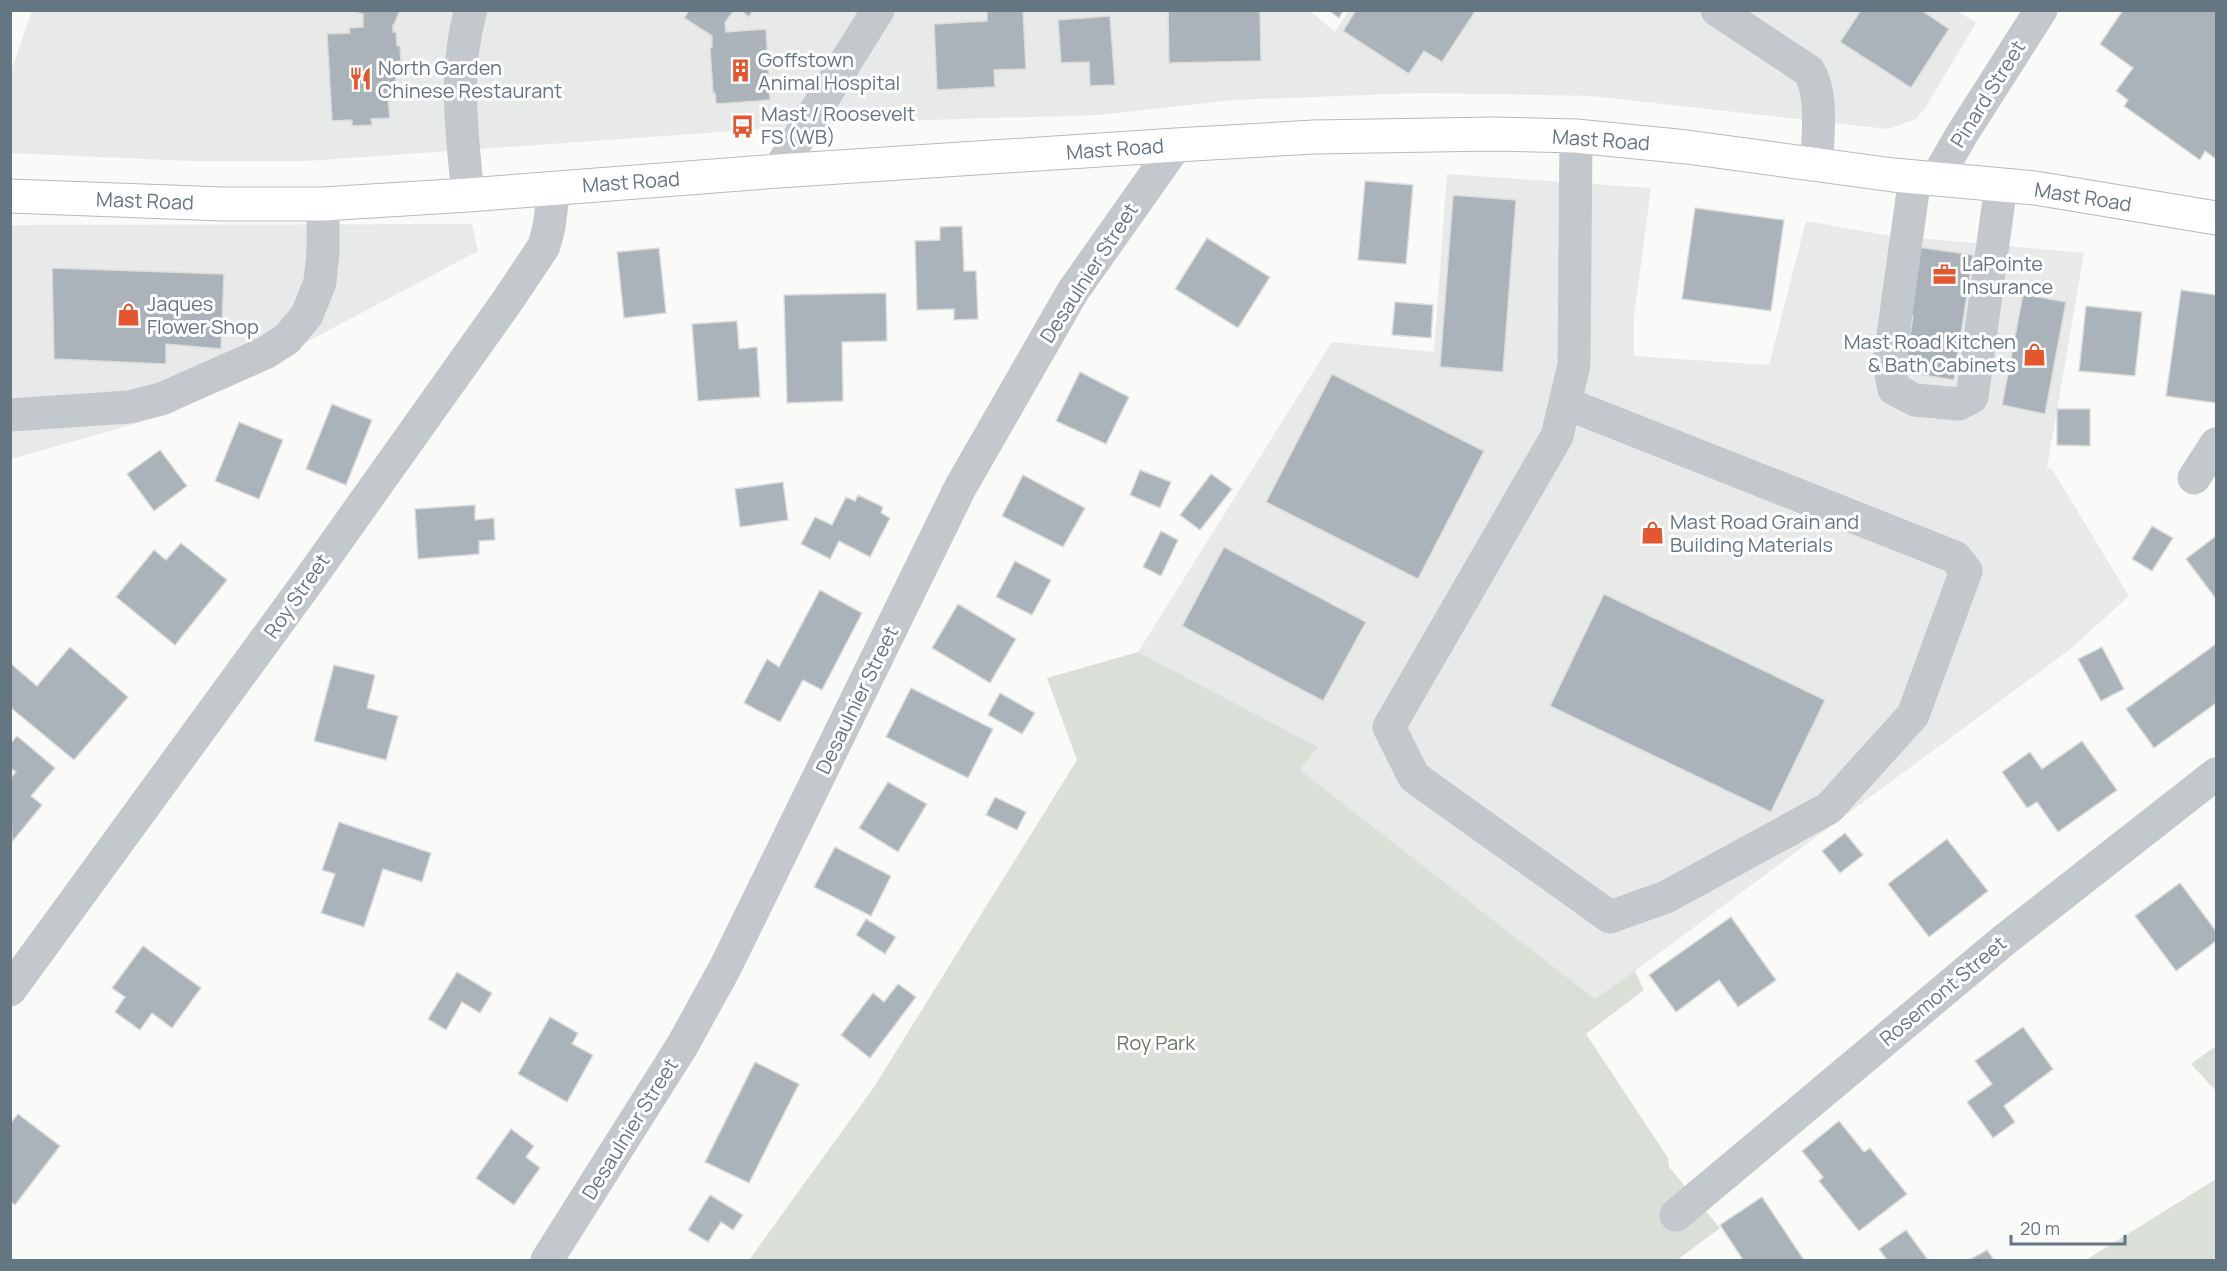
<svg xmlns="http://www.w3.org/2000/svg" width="2227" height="1271" font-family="Manrope,sans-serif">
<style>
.built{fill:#e8e9e9}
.green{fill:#dadfd7}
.building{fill:#aab3b9;stroke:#dcdcda;stroke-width:1.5}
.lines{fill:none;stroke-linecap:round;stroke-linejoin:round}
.major-casing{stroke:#b5babe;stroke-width:35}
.minor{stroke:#c3c8cc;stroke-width:33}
.major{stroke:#fff;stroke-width:33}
.labels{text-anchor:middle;stroke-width:6;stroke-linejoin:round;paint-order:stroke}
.poi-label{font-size:20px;fill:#657683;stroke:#fff;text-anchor:start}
.street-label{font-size:20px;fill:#657683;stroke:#fff}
.park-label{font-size:20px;fill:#687a64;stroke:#fff}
</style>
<rect width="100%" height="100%" fill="#fafaf8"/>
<g class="built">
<path d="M 1309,10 L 1335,32 L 1349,10 L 1956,10 L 1976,23 L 1925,108 L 1916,119 L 1888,129 L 1592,96 L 1420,93 L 1234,100 L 1098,115 L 862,122 L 307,161 L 190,161 L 11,153 L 11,71 L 32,11 Z"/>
<path d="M 1447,174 L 1651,188 L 1634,317 L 1634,356 L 1769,365 L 1806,221 L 1885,235 L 2084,253 L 2047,468 L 2052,469 L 2129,596 L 2069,650 L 1596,1000 L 1300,770 L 1318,747 L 1138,652 L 1332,342 L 1434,352 Z"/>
<path d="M 472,224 L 478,251 L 173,413 L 11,459 L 11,225 Z"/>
</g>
<g class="green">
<path d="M 1138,652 L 1318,747 L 1300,770 L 1595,999 L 1635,971 L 1644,990 L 1586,1034 L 1668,1158 L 1669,1167 L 1720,1228 L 1677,1260 L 749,1260 L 874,1087 L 1077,760 L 1047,678 Z"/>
<path d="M 2216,1046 L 2216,1091 L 2191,1064 Z"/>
<path d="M 2216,1179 L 2216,1260 L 2086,1260 Z"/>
</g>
<g class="building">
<path d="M 357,10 L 400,10 L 394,25 L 393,25 L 393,32 L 396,32 L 397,46 L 400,46 L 401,61 L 395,62 L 397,99 L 388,99 L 390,118 L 371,119 L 372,125 L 352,126 L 352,120 L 332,121 L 327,34 L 350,33 L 349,28 L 363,27 L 363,14 L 356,12 Z"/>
<path d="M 689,10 L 734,10 L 725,23 L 726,32 L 766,29 L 770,100 L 716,104 L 715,93 L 713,93 L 710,48 L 712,47 L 712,36 L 684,18 Z"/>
<path d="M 740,10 L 753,10 L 749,17 Z"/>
<path d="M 987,10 L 1023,10 L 1026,69 L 994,70 L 995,87 L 937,90 L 934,24 L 987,21 Z"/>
<path d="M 1168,10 L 1260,10 L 1261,61 L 1169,63 Z"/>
<path d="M 1328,10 L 1344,10 L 1339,18 Z"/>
<path d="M 1356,10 L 1476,10 L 1442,62 L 1424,51 L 1409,74 L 1343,31 Z"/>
<path d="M 1861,10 L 1921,10 L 1949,29 L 1911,88 L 1840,42 Z"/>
<path d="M 2123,10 L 2216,10 L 2216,159 L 2205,151 L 2200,160 L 2124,106 L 2128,100 L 2116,91 L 2133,68 L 2100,44 Z"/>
<path d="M 1110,16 L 1115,85 L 1090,86 L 1089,62 L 1061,63 L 1058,20 Z"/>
<path d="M 1365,181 L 1413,185 L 1406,264 L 1358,260 Z"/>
<path d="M 1453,195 L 1516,200 L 1503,372 L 1440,367 Z"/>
<path d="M 1695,208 L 1784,220 L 1771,311 L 1682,299 Z"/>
<path d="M 962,226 L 964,271 L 976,271 L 978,319 L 954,320 L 954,309 L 917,310 L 915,241 L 940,240 L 940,227 Z"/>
<path d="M 1207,238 L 1270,277 L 1238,328 L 1175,289 Z"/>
<path d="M 1918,247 L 1973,255 L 1954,380 L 1904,372 L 1913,316 L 1908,316 Z"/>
<path d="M 659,248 L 666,313 L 624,318 L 617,252 Z"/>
<path d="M 52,268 L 224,274 L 221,349 L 166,344 L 166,364 L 54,359 Z"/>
<path d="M 2181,290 L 2216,295 L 2216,403 L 2166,396 Z"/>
<path d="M 886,293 L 887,341 L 842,342 L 843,401 L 787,403 L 784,295 Z"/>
<path d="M 2023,294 L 2066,302 L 2045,414 L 2002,405 Z"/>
<path d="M 1395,302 L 1433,305 L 1431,338 L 1392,335 Z"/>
<path d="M 2086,306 L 2142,312 L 2135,376 L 2079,371 Z"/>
<path d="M 737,321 L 739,349 L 757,347 L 760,397 L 698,401 L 692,324 Z"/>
<path d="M 1080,372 L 1129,397 L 1106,444 L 1056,421 Z"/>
<path d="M 1332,374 L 1484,451 L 1418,579 L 1266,502 Z"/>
<path d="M 332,404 L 372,420 L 346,485 L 306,469 Z"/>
<path d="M 2057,409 L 2090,409 L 2090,446 L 2057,445 Z"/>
<path d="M 239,422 L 283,440 L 259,499 L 215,481 Z"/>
<path d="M 160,450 L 187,486 L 154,511 L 127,474 Z"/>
<path d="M 1140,470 L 1171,482 L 1160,508 L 1130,495 Z"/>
<path d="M 1211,474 L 1232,489 L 1200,530 L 1180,515 Z"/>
<path d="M 1023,475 L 1085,508 L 1063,547 L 1002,516 Z"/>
<path d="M 783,482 L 788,520 L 740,527 L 735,489 Z"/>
<path d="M 858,495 L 883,507 L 881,513 L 890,518 L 870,557 L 839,541 L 830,559 L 801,544 L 815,517 L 832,525 L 846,497 L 855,501 Z"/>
<path d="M 475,505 L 475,520 L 494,518 L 495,540 L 479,541 L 479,554 L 418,559 L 415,509 Z"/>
<path d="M 2152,526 L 2173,538 L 2152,571 L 2132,559 Z"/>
<path d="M 1161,531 L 1178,540 L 1161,576 L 1143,567 Z"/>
<path d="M 2216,536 L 2216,599 L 2186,559 Z"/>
<path d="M 181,543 L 227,580 L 175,645 L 116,597 L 154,550 L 166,560 Z"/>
<path d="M 1224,547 L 1366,622 L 1323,701 L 1182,626 Z"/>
<path d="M 1015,561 L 1051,580 L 1032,615 L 996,597 Z"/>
<path d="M 820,590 L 862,613 L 822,690 L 803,680 L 780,722 L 744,703 L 767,659 L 779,667 Z"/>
<path d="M 1604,594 L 1825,700 L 1771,812 L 1550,706 Z"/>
<path d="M 958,604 L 1016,639 L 990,683 L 932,648 Z"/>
<path d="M 2216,644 L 2216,703 L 2154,748 L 2126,709 Z"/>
<path d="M 70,647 L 128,697 L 74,760 L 10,707 L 10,663 L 37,686 Z"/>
<path d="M 2102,647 L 2124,689 L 2101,701 L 2078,659 Z"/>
<path d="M 334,665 L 375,675 L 367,708 L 398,716 L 386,760 L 314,741 Z"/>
<path d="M 911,688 L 993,729 L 968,778 L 886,737 Z"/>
<path d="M 1000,693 L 1035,713 L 1022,734 L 988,715 Z"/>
<path d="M 17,736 L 55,768 L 31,796 L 42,805 L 12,842 L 10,779 L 16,772 L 10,768 L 10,744 Z"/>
<path d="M 2082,741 L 2117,790 L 2058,832 L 2037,802 L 2027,808 L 2002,772 L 2030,752 L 2042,769 Z"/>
<path d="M 888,782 L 927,804 L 898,852 L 859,828 Z"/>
<path d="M 995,797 L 1026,812 L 1017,830 L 986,815 Z"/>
<path d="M 339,822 L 431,853 L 422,882 L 383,869 L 364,927 L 321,913 L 335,874 L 322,870 Z"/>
<path d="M 1845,833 L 1863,855 L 1840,873 L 1822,851 Z"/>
<path d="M 1947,839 L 1988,891 L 1929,937 L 1888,884 Z"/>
<path d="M 835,847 L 891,876 L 871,916 L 814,887 Z"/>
<path d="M 2180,883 L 2216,931 L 2216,941 L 2176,971 L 2135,916 Z"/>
<path d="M 1731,917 L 1776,980 L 1738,1007 L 1719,980 L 1676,1012 L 1649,975 Z"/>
<path d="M 866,919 L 896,937 L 885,954 L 856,935 Z"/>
<path d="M 143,946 L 201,988 L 172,1028 L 152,1013 L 140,1030 L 115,1012 L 125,997 L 112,988 Z"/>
<path d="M 457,972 L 492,993 L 480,1013 L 462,1002 L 446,1030 L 428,1019 Z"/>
<path d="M 898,984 L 916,997 L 870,1058 L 841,1035 L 873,993 L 884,1002 Z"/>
<path d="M 550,1017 L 578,1033 L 572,1044 L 593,1055 L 567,1102 L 518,1074 Z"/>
<path d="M 2023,1027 L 2053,1069 L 2004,1106 L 2015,1122 L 1993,1138 L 1967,1102 L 1992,1084 L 1975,1061 Z"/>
<path d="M 755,1062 L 799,1084 L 749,1183 L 705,1162 Z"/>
<path d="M 18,1114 L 60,1146 L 15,1205 L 10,1201 L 10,1124 Z"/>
<path d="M 1839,1121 L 1864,1152 L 1870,1148 L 1907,1194 L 1859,1231 L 1819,1181 L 1823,1177 L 1802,1151 Z"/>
<path d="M 511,1129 L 534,1146 L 526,1157 L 540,1168 L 514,1205 L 476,1178 Z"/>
<path d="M 710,1195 L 743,1215 L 733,1230 L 721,1222 L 708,1242 L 688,1230 Z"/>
<path d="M 1762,1197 L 1804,1260 L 1743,1260 L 1720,1225 Z"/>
<path d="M 1906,1230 L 1928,1260 L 1887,1260 L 1879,1249 Z"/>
<path d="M 1987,1250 L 1994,1260 L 1969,1260 Z"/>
</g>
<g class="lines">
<defs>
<path id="major" d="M 10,196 L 223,204 L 323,204 L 468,195 L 778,171 L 1176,145 L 1314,137 L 1494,134 L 1576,136 L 1687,147 L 1893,175 L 2035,188 L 2216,218"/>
</defs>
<use href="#major" class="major-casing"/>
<g class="minor">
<path d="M 1717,10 L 1809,71 C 1824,97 1817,135 1817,165"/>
<path d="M 778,171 L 878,10"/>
<path d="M 1915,177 L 1889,364 L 1894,389 L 1915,400 L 1959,404 L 1972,397 L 2001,185"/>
<path d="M 1936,179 L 1962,134 L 2041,10"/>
<path d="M 468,195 C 462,134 453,71 471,10"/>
<path d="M 1565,403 L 1955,557 L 1966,571 L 1913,715 L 1829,808 L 1666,897 L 1610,917 L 1414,777 L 1389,727 L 1557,436 L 1574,365 L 1576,136"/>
<path d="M 10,415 L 129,407 L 161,399 L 265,353 L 287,339 L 307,315 L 320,282 L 323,252 L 323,204"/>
<path d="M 2194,478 L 2216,444"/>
<path d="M 10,990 L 309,580 L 508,300 L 544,246 L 549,227 L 554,188"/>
<path d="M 1676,1215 L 2003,941 L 2216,774"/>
<path d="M 547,1260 L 682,1046 L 725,968 L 960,488 L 1073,291 L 1176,145"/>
</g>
<use href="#major" class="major"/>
</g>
<defs>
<symbol id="building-bare" viewBox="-9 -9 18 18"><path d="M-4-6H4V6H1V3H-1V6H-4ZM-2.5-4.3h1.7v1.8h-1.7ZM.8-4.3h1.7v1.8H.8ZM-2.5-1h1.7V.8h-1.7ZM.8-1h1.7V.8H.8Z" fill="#e4572e" stroke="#fff" stroke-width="2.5" paint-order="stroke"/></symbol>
<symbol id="restaurant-bare" viewBox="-9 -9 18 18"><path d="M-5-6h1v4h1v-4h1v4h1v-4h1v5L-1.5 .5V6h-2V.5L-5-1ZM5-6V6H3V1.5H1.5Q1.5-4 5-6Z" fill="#e4572e" stroke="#fff" stroke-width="2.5" paint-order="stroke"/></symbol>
<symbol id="bus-bare" viewBox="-9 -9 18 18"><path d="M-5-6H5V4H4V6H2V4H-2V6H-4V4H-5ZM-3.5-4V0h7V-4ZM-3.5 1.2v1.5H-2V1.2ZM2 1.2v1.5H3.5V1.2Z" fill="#e4572e" stroke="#fff" stroke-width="2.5" paint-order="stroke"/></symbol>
<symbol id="office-bare" viewBox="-9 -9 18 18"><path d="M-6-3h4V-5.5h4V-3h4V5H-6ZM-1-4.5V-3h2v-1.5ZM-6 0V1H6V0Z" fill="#e4572e" stroke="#fff" stroke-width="2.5" paint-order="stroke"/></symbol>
<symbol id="shop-bare" viewBox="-9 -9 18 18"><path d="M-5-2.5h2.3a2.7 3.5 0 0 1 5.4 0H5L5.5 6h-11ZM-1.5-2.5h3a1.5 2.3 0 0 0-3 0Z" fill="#e4572e" stroke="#fff" stroke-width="2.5" paint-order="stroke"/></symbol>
</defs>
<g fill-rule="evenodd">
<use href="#building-bare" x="724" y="54" width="33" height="33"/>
<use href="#restaurant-bare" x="344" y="62" width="33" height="33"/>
<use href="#bus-bare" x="726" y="110" width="33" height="33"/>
<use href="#office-bare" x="1928" y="258" width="33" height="33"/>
<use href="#shop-bare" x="112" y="298" width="33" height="33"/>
<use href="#shop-bare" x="2018" y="338" width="33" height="33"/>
<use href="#shop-bare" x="1636" y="516" width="33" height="33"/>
</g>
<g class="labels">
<g class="poi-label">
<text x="758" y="67">Goffstown<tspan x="758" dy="23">Animal Hospital</tspan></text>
<text x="378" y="75">North Garden<tspan x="378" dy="23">Chinese Restaurant</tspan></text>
<text x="761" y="121">Mast / Roosevelt<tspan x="761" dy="23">FS (WB)</tspan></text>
<text x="1962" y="271">LaPointe<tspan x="1962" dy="23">Insurance</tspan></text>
<text x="147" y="311">Jaques<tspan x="147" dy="23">Flower Shop</tspan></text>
<text x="2016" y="349" text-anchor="end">Mast Road Kitchen<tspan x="2016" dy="23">&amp; Bath Cabinets</tspan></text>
<text x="1670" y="529">Mast Road Grain and<tspan x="1670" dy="23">Building Materials</tspan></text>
</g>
<g class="street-label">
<text transform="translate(1988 94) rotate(-58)" y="7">Pinard Street</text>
<text transform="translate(1601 140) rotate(4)" y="7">Mast Road</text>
<text transform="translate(1115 149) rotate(-4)" y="7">Mast Road</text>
<text transform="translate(631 182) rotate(-4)" y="7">Mast Road</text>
<text transform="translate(2083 197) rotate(9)" y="7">Mast Road</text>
<text transform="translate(145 201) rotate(2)" y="7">Mast Road</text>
<text transform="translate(1089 273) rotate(-57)" y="7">Desaulnier Street</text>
<text transform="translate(297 596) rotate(-55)" y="7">Roy Street</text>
<text transform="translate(857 700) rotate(-64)" y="7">Desaulnier Street</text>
<text transform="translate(1943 991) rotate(-40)" y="7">Rosemont Street</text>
<text transform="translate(630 1129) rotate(-58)" y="7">Desaulnier Street</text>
</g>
<g class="park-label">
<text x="1156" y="1050">Roy Park</text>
</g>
</g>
<rect width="2227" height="1271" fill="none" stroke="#657683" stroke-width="24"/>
<path d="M2011 1235v9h114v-9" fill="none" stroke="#657683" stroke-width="3"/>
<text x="2020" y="1235" font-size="18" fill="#657683" stroke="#ffffff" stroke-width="4.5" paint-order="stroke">20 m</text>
</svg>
